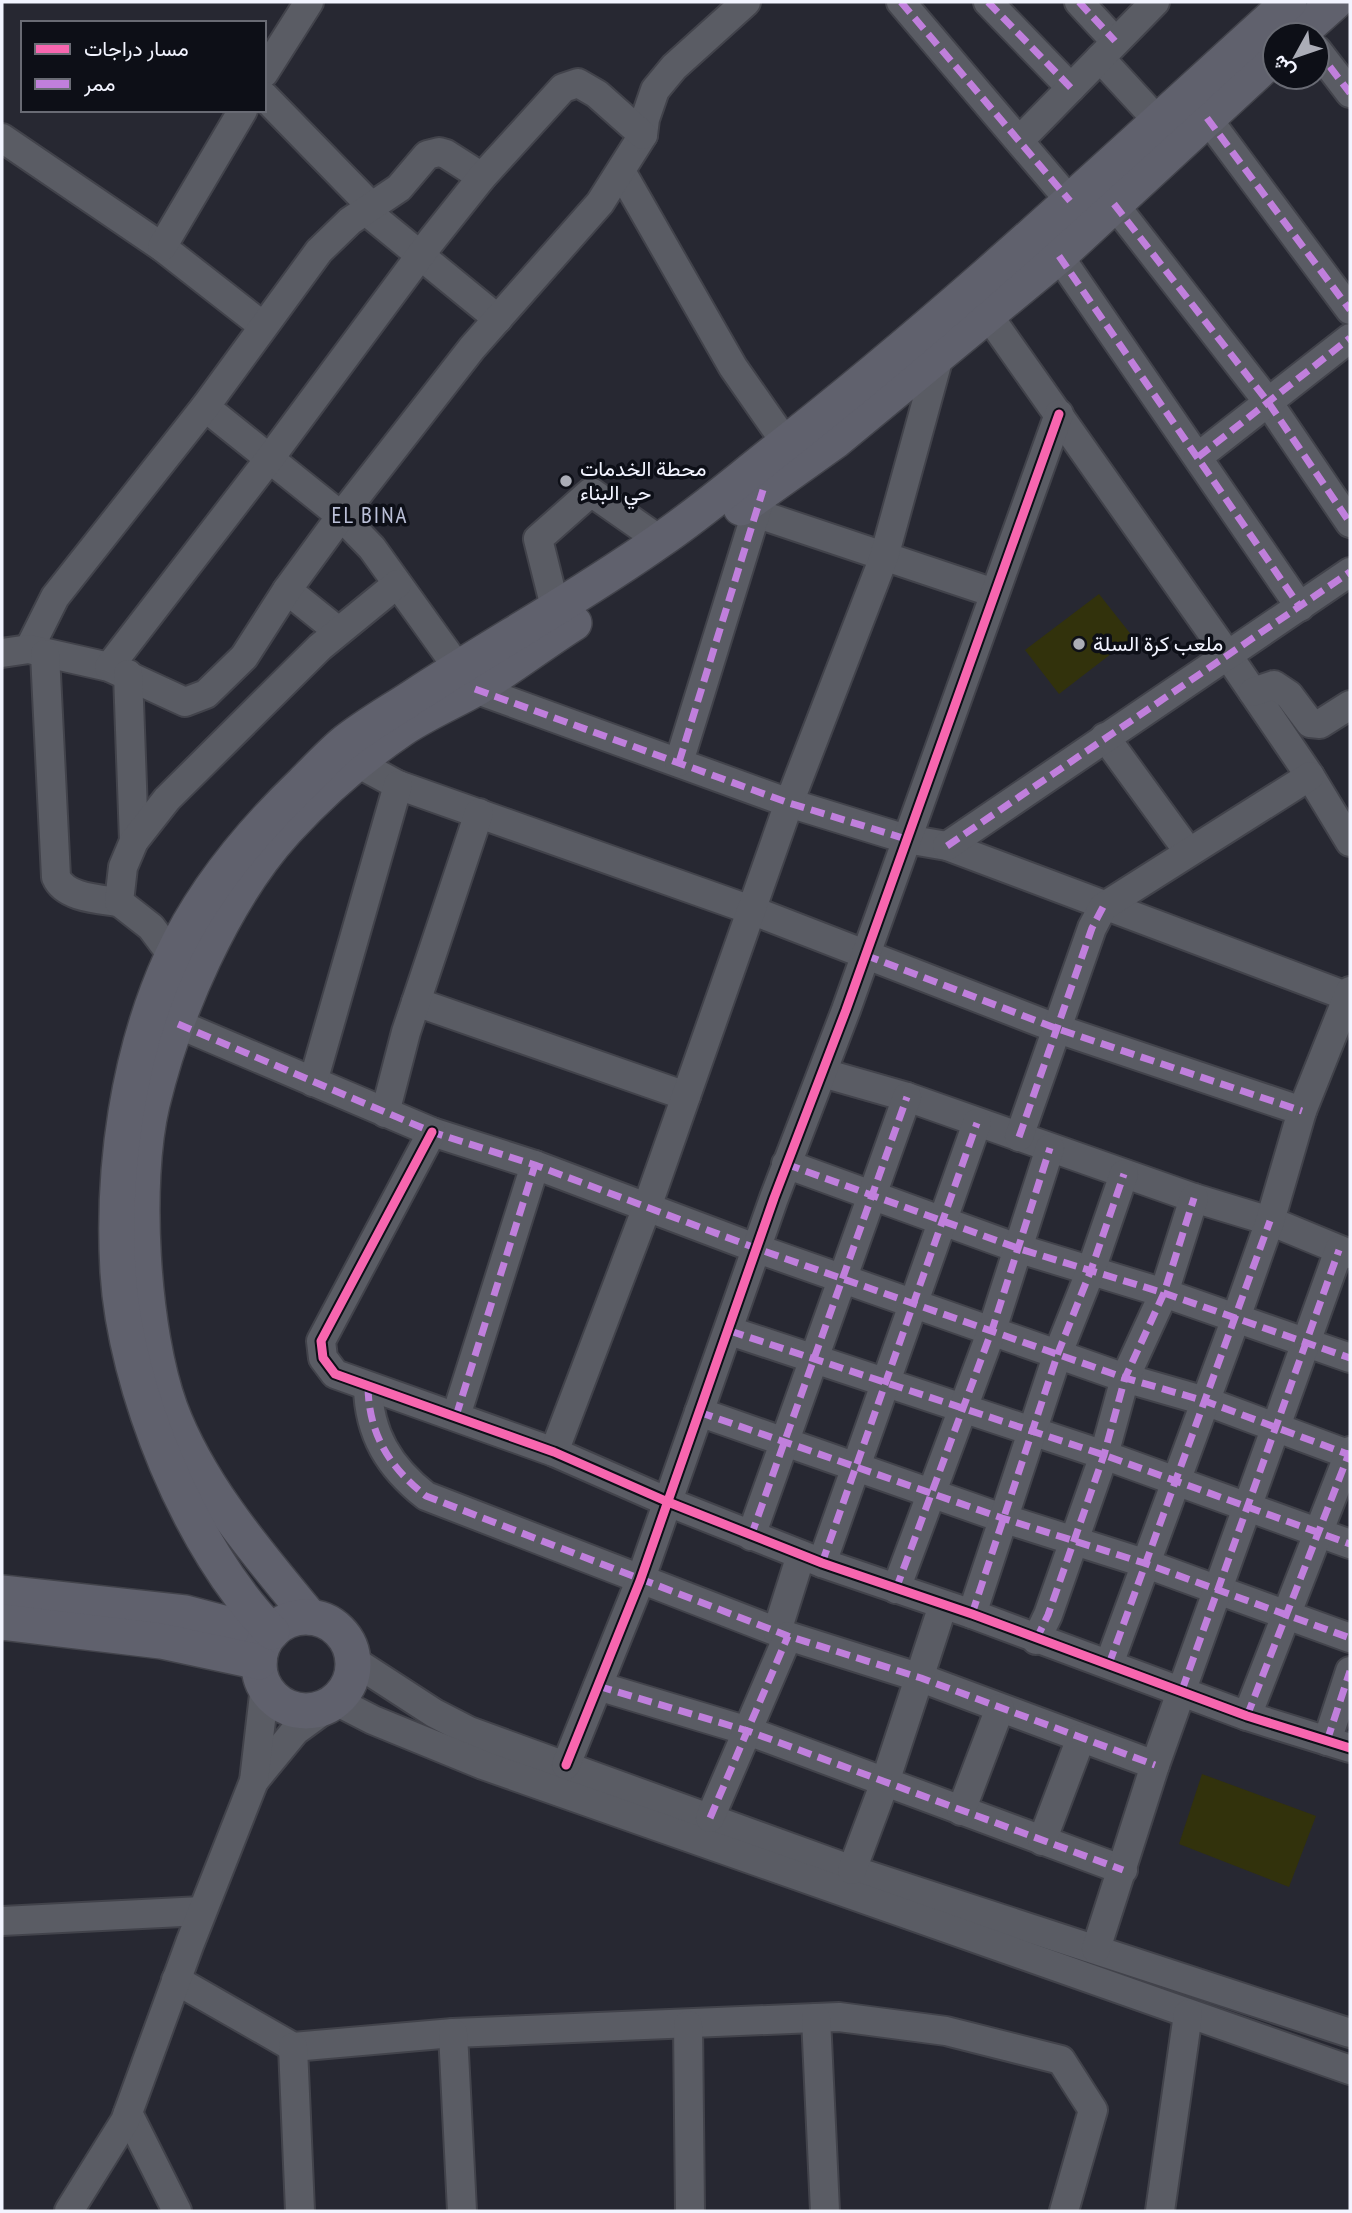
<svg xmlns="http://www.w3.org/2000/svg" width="1352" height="2213" font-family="'PT Sans Narrow',Vazirmatn,sans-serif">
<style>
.pitch{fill:#32320c}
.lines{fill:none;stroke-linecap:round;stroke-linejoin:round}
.minor-casing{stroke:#42434b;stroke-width:32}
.major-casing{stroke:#42434b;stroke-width:38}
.minor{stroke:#5a5c64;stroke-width:28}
.major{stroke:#60616d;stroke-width:35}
.quiet{stroke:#c07fdc;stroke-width:7;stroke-dasharray:14 7;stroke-linecap:butt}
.cycleway-casing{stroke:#0d0f17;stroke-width:13}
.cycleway{stroke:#f766af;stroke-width:9}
.poi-dot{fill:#abadb7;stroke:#0d0f17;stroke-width:2.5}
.labels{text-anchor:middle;stroke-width:7;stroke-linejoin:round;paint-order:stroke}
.poi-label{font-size:21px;fill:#f2f4ff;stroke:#0d0f17;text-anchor:start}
.neighbourhood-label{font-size:23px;letter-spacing:2px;fill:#bbc0d8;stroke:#0d0f17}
</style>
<rect width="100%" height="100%" fill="#272832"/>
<g class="pitch">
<path d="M 1099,594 L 1133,637 L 1059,694 L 1025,650 Z"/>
<path d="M 1202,1774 L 1316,1816 L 1289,1887 L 1179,1844 Z"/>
</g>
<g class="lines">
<defs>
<g id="minor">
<path d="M 901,2 L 1070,201"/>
<path d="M 988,2 L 1071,88"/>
<path d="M 1079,2 L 1115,41"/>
<path d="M 1317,50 L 1350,93"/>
<path d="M 1100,58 L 1158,121"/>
<path d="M 264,73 L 309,2"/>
<path d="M 264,96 L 372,207"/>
<path d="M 1207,118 L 1350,310"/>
<path d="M 2,138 L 162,247 L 263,326"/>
<path d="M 1020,140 L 1155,2"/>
<path d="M 622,173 L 733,367 L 786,443"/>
<path d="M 1114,204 L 1268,402 L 1350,523"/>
<path d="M 366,211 L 498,319"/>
<path d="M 162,247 L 243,110"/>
<path d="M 1059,256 L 1300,607"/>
<path d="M 988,315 L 1229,657 L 1310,776 L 1350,842"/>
<path d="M 205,407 L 341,516 L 372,548 L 458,668"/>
<path d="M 1198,457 L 1350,338"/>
<path d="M 755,513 L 994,593"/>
<path d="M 287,590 L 338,631"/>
<path d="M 555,607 L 538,539 L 591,492 L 661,541"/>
<path d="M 29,649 L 55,597 L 205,407 L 319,251 L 350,221 L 399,188 L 427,155 L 439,152 L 446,154 L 482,177"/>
<path d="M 2,653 L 29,649 L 109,667 L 185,702 L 206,694 L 244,657 L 287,590 L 341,516 L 472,348 L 600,203 L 643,135 L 645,119 L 655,90 L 674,67 L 746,2"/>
<path d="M 45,654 L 56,877 C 65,898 99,899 119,902"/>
<path d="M 109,667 L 270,458 L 431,241 L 482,177 L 563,88 L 578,83 L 597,94 L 643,135"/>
<path d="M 128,674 L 134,841"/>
<path d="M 475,689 L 789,803 L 906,839 L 947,846 L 1349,997"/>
<path d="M 1253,692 L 1274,685 L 1289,695 L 1310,723 L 1320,724 L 1350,705"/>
<path d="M 1105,737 L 1188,851"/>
<path d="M 679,762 L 763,490"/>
<path d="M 359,764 L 398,785 L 751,910 L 1058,1029 L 1302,1111"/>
<path d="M 947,846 L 1350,572"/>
<path d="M 187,963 L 172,955 L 151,927 L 119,902 L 123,867 L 134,841 L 167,799 L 320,647 L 397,584"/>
<path d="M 416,1002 L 686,1096"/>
<path d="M 178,1024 L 432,1132 L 535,1165 L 758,1249 L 1125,1378 L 1205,1401 L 1350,1455"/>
<path d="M 823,1073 L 907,1097 L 1194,1198 L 1270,1221 L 1350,1254"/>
<path d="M 313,1082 L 398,785"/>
<path d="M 385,1113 L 406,1032 L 479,813"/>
<path d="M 432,1132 L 321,1341 L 323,1358 L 335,1374 L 554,1452 L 668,1502 L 822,1563 L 972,1614 L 1247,1716 L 1350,1748"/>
<path d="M 1019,1137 L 1092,928 L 1103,907 L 1310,776"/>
<path d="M 786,1164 L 1020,1249 L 1164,1293 L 1350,1358"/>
<path d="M 730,1331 L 1104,1455 L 1350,1544"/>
<path d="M 368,1387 C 369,1434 389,1467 426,1496 L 788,1636 L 921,1678 L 1155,1765"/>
<path d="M 699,1412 L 1002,1518 L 1144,1563 L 1350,1638"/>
<path d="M 456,1416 L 535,1165"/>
<path d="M 554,1452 L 647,1207 L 789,803 L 884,557 L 940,353"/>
<path d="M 751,1536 L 907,1097"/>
<path d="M 822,1563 L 977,1123"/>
<path d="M 896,1589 L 992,1330 L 1050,1148"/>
<path d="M 972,1614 L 1058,1353 L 1091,1270 L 1124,1174"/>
<path d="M 777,1631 L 801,1555"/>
<path d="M 1036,1640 L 1048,1615 L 1104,1455 L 1125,1378 L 1164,1293 L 1194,1198"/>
<path d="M 354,1661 L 434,1713 L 469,1731 L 852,1870 L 1350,2033"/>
<path d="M 1109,1664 L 1236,1318 L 1270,1221 L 1302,1111 L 1350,991"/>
<path d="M 598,1686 L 748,1731 L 1123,1870"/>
<path d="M 336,1701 L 373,1720 L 483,1765 L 1350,2070"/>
<path d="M 1247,1716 L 1350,1451"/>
<path d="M 1327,1741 L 1350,1671"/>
<path d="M 566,1765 L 640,1581 L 774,1198 L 846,1010 L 1059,414"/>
<path d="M 254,1781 L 295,1731 L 332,1704"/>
<path d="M 961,1811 L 1000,1708"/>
<path d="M 710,1818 L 788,1636"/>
<path d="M 1042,1841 L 1081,1738"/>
<path d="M 852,1870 L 885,1782 L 943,1605"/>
<path d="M 2,1921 L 202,1911"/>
<path d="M 1096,1949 L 1155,1765 L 1339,1250"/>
<path d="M 176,1980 L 293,2047 L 453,2033 L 839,2017 L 946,2031 L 1061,2060 L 1093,2110 L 1064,2211"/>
<path d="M 816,2018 L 825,2211"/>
<path d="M 688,2025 L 690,2211"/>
<path d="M 453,2033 L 462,2211"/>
<path d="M 293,2047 L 300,2211"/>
<path d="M 128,2113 L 177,2211"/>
<path d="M 69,2211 L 125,2121 L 190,1943 L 254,1781 L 265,1686"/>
<path d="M 1160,2211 L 1188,2014"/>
</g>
<g id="major">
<path d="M 1298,35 L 1335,2"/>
<path d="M 741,508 L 835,441 L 1059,256 L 1275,56"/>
<path d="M 2,1593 L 185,1613 L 269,1635"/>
<path d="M 310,1617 C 258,1554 199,1486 170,1408 C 142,1332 133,1183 152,1104 C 174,1013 223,899 286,830 C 319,794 361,757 402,729 C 426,713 452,702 477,688 C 510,668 541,644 574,623"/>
<circle cx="306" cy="1664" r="47"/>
<path d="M 2,1622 L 161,1641 L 259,1662"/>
<path d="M 272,1632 C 190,1549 125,1388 118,1272 C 112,1168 128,1054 171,959 C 202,891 250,834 303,783 C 316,770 329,756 343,744 C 365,726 392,711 416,695 C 496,643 581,596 659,541 C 699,514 735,483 773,453 C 953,313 1120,155 1289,2"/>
</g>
</defs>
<use href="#minor" class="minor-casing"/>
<use href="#major" class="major-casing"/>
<use href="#minor" class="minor"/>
<use href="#major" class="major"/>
<g class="quiet">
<path d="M 901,2 L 1070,201"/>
<path d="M 988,2 L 1071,88"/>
<path d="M 1079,2 L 1115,41"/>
<path d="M 1303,31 L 1306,35"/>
<path d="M 1317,50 L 1350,93"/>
<path d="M 1207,118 L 1350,310"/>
<path d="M 1114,204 L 1268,402 L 1350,523"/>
<path d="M 1059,256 L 1300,607"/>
<path d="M 1198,457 L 1350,338"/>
<path d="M 475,689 L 789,803 L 906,839"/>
<path d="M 679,762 L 763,490"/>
<path d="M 947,846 L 1350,572"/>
<path d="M 865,955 L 1058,1029 L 1302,1111"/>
<path d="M 178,1024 L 432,1132 L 535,1165 L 758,1249 L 1125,1378 L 1205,1401 L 1350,1455"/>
<path d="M 1019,1137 L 1092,928 L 1103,907"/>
<path d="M 786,1164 L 1020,1249 L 1164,1293 L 1350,1358"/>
<path d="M 730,1331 L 1104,1455 L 1350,1544"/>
<path d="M 368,1387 C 369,1434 389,1467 426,1496 L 788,1636 L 921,1678 L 1155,1765"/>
<path d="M 699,1412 L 1002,1518 L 1144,1563 L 1350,1638"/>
<path d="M 456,1416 L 535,1165"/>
<path d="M 751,1536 L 907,1097"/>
<path d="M 822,1563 L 977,1123"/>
<path d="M 896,1589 L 992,1330 L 1050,1148"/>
<path d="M 972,1614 L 1058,1353 L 1091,1270 L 1124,1174"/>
<path d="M 1036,1640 L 1048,1615 L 1104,1455 L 1125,1378 L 1164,1293 L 1194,1198"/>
<path d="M 1109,1664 L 1270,1221"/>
<path d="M 598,1686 L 748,1731 L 1123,1870"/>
<path d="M 1182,1690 L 1339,1250"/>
<path d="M 1247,1716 L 1350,1451"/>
<path d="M 1327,1741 L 1350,1671"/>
<path d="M 710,1818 L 788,1636"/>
</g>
<defs>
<g id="cycleway">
<path d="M 432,1132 L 321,1341 L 323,1358 L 335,1374 L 554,1452 L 668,1502 L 822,1563 L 972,1614 L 1247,1716 L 1350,1748"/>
<path d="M 566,1765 L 640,1581 L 774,1198 L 846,1010 L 1059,414"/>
</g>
</defs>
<use href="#cycleway" class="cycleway-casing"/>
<use href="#cycleway" class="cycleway"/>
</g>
<g class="poi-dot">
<circle cx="566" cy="481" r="7"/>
<circle cx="1079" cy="644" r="7"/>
</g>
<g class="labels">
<g class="poi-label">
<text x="580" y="476">محطة الخدمات<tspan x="580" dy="24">حي البناء</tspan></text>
<text x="1093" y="651">ملعب كرة السلة</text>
</g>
<g class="neighbourhood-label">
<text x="370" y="523">EL BINA</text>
</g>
</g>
<rect width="1352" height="2213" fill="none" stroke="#f2f4ff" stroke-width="7"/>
<rect x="21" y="21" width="245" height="91" fill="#0d0f17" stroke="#696b74" stroke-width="2"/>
<rect x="35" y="44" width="35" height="10" fill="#f766af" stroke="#696b74" stroke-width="2"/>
<text x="84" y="56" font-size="21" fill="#f2f4ff">مسار دراجات</text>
<rect x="35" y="79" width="35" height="10" fill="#c07fdc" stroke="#696b74" stroke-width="2"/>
<text x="84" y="91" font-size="21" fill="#f2f4ff">ممر</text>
<g transform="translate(1296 56) rotate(230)"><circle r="33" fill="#0d0f17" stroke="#696b74" stroke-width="2"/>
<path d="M0-5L12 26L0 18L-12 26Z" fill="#abadb7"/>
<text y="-10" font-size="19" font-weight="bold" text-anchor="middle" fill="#f2f4ff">ش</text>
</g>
</svg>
